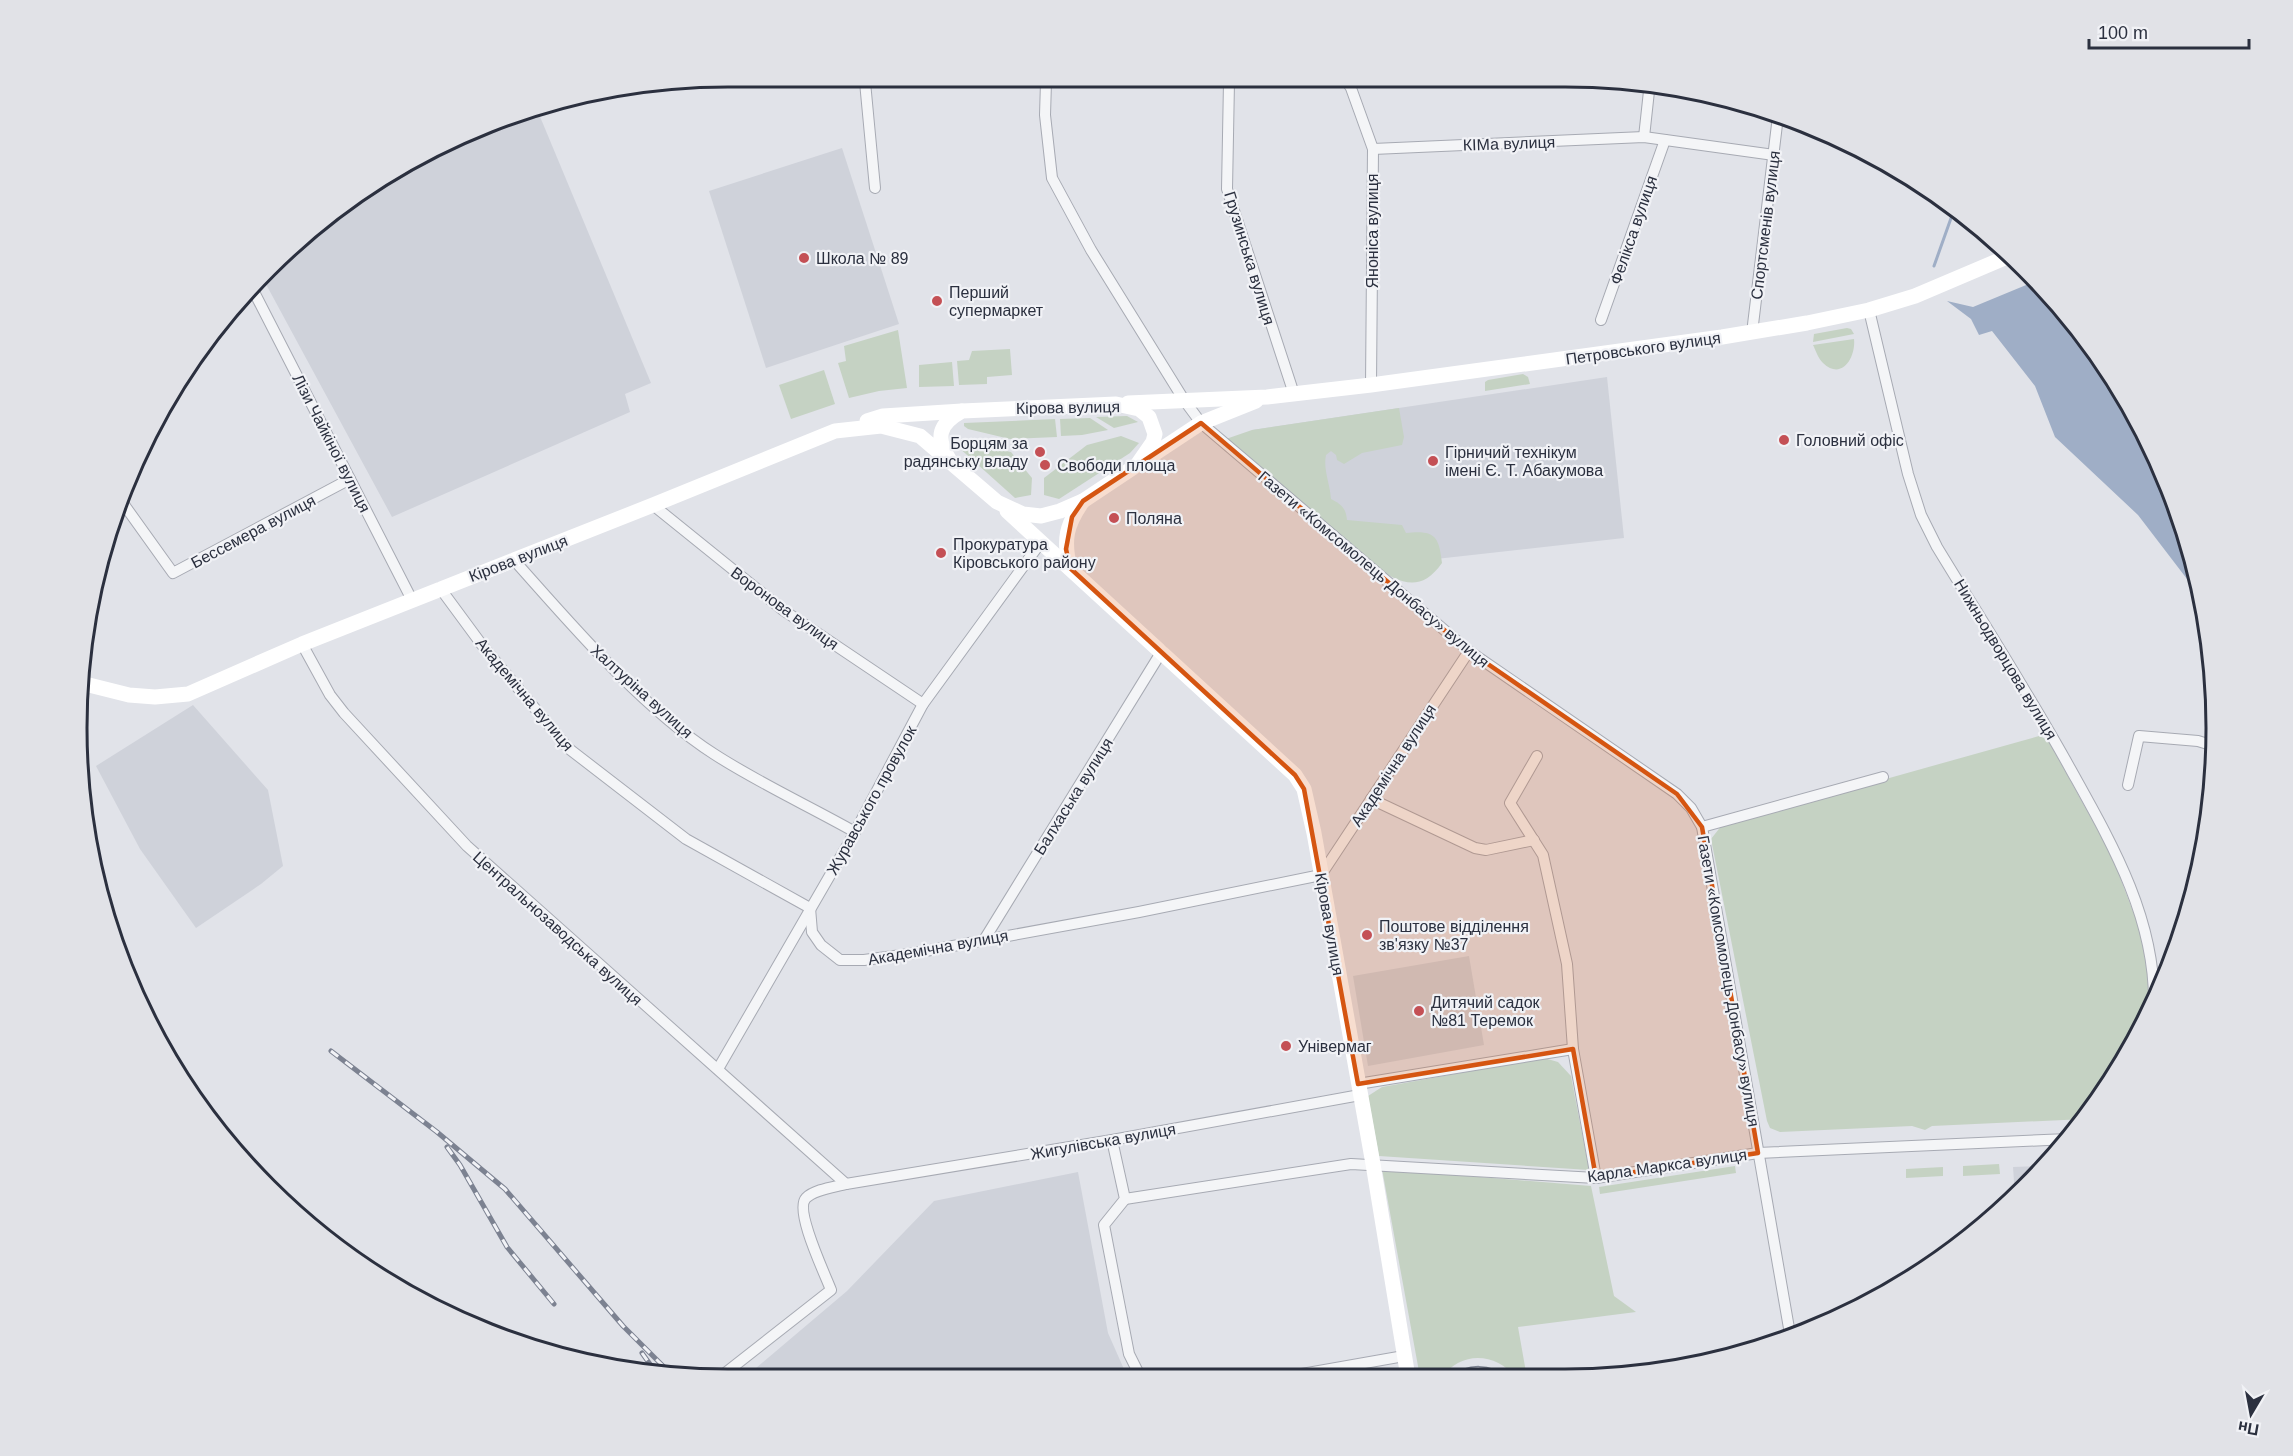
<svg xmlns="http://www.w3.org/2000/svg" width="2293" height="1456" font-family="Arial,sans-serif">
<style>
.built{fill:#cfd2da}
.green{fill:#c5d2c3}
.water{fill:#9faec6}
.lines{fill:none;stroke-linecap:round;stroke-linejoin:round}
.stream{stroke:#9faec6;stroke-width:3}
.minor-casing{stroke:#a7aab3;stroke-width:12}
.minor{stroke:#f4f5f7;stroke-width:10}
.secondary{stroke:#fff;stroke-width:15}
.tram{stroke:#7c8291;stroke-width:1.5}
.rail-casing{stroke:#7c8291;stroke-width:5}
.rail{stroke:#f1f2f6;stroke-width:3;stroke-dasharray:9;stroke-linecap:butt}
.marked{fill:#d55511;fill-opacity:0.2;stroke:#d55511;stroke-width:4.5;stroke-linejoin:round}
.poi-dot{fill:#c45055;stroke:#f1f2f6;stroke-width:2}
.labels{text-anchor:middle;stroke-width:4.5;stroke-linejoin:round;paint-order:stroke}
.street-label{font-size:16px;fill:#2b303f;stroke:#f1f2f6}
.poi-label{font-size:16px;fill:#2b303f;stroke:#f1f2f6;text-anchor:start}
.rim{fill:none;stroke:#2b303f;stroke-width:3}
</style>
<rect width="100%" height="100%" fill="#e1e3e9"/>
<g class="built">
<path d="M 536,107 L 651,383 L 625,394 L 630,412 L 392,517 L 261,275 L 366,186 L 484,128 Z"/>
<path d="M 842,148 L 899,324 L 766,368 L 709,191 Z"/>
<path d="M 1607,377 L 1624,538 L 1373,566 L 1252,430 Z"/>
<path d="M 193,705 L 268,790 L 283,866 L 261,884 L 196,928 L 140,849 L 96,766 Z"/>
<path d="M 1469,956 L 1484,1045 L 1368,1066 L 1353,976 Z"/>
<path d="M 2043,1166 L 2015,1196 L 2013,1167 Z"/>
<path d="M 1078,1172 L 1108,1333 L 1127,1376 L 749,1374 L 847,1291 L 934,1201 Z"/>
</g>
<g class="green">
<path d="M 1847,328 L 1851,329 L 1854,334 L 1813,342 L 1814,334 Z"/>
<path d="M 898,330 L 907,388 L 879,391 L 849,398 L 838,363 L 846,361 L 844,346 Z"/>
<path d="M 1854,339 C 1856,357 1842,381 1823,363 C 1818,358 1816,351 1813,345 Z"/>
<path d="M 1010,349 L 1012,375 L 987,377 L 987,384 L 959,385 L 957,361 L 969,360 L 972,351 Z"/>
<path d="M 952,362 L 954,386 L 919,387 L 919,365 Z"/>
<path d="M 824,370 L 835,404 L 791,419 L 779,385 Z"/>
<path d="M 1523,374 L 1528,377 L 1530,384 L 1485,391 L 1485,382 L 1488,380 Z"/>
<path d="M 1399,408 L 1404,437 L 1402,445 L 1362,453 L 1344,464 L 1337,460 L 1336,455 L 1331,451 L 1326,455 C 1323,470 1330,483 1331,499 C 1341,504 1346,508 1347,520 L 1402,525 L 1406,533 C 1435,530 1439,536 1442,563 C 1420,594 1400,583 1373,566 L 1223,440 L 1252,430 Z"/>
<path d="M 1127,416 L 1138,422 L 1114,428 L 1096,417 Z"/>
<path d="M 1090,418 L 1108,430 L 1082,435 L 1061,436 L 1060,419 Z"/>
<path d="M 1055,419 L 1057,437 L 1010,439 L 968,429 L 964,426 L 964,423 Z"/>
<path d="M 1121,436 L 1139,443 L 1130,453 L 1059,499 L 1044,495 L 1044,478 L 1087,445 Z"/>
<path d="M 965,442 L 1011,452 L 1032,478 L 1031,495 L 1015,498 L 957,446 Z"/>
<path d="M 2039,736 L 2048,740 L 2112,856 L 2140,930 L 2151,995 L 2149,1016 L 2085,1119 L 1932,1126 L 1925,1130 L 1912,1126 L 1780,1132 L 1770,1128 L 1767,1121 L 1711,839 L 1722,825 Z"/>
<path d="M 1544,1058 L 1558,1062 L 1571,1076 L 1589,1170 L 1379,1156 L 1368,1096 L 1382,1087 Z"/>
<path d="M 1999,1164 L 2000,1174 L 1963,1176 L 1963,1166 Z"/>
<path d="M 1735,1166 L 1736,1173 L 1600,1194 L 1599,1187 Z"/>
<path d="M 1943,1167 L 1943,1176 L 1906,1178 L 1906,1169 Z"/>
<path d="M 1382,1169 L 1591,1186 L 1614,1296 L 1636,1312 L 1518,1327 L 1527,1378 L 1516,1378 C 1496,1352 1461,1351 1442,1377 L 1420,1377 Z"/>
<path d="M 1474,1369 L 1487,1370 L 1503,1378 L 1455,1377 L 1462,1373 Z"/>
</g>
<path class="water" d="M 2036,281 L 2055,299 L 2129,403 L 2182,519 L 2198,587 L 2187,579 L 2138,515 L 2055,437 L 2035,386 L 1992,331 L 1979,335 L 1971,319 L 1947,301 L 1973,307 Z"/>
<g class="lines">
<path class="stream" d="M 1934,266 L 1955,207"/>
<defs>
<g id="minor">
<path d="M 865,82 L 875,188"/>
<path d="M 1046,82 L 1045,115 L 1052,178 L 1091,250 L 1184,400 L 1201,423 L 1469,651 L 1677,794 L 1691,808 L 1702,827 L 1790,1334"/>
<path d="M 1229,82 L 1227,189 L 1294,394"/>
<path d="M 1347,82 L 1351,88 L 1373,149 L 1371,385"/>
<path d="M 1644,137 L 1650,82"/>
<path d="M 1373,149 L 1644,137 L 1774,155"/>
<path d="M 251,286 L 412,600"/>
<path d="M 1869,310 L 1908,474 L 1921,515 L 1937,547 C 1982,621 2029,694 2071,770 C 2111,842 2155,917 2154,1003"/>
<path d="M 1601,320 L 1665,140"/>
<path d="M 1752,333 L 1778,116"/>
<path d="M 120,499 L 173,573 L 350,479"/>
<path d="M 653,505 L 783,610 L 923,704"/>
<path d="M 513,559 C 572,625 640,706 714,754 C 757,782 809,806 855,832"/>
<path d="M 440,588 L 482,645 L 568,748 L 686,839 L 810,908 L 812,932 L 821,945 L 840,960 L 864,960 L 909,954 L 1139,912 L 1321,875 L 1469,651"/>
<path d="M 302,644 L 330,695 L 344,713 L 467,846 L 846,1184"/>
<path d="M 1537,756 L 1510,803 L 1543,855 L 1567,964 L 1573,1049 L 1596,1178"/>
<path d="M 2128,785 L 2139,736 L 2198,741 L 2214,746"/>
<path d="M 1371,799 L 1475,848 L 1486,850 L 1534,840"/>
<path d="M 1702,827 L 1883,777"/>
<path d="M 984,940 L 1162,651"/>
<path d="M 718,1069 L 855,832 L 923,704 L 1041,542"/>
<path d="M 1358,1084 L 1573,1049"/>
<path d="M 1112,1140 L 1125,1199 L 1104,1225 L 1129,1354 L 1140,1376"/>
<path d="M 1125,1199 L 1351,1164 L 1596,1178 L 1758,1153 L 2068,1139"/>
<path d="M 724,1374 L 831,1290 C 825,1274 794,1210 806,1198 C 815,1189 835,1187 846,1184 L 1112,1140 L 1360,1095"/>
<path d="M 1285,1377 L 1404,1356"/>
</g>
</defs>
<use href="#minor" class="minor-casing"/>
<use href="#minor" class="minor"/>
<g class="secondary">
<path d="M 1128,403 L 1267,397 L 1371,385 L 1722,337 L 1807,323 L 1869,310 L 1915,296 L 2009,256"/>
<path d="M 867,421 L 883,416 L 962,411"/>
<path d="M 1145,460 L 1201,423 L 1256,401"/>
<path d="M 1007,511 L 1295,775 L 1304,789 L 1314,833 L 1373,1164 L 1408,1377"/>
<path d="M 1070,568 C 1063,540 1066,525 1083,501"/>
<path d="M 81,683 L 129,695 L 155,697 L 188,694 L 302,644 L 653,505 L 835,431 L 881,426 L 920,436 L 997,502 L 1023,514 L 1041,516 L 1060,511 L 1083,501 L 1137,465 L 1153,442 L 1155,434 L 1149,417 L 1139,409 L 1116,404 L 962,411 C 939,424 935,437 949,459"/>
</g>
<path class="tram" d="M 1451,1377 C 1467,1363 1491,1363 1507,1378"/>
<defs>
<g id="rail">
<path d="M 331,1051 L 437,1132 L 505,1189 L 623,1326 L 671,1374"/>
<path d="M 447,1147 L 460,1165 L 507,1247 L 554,1304"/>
<path d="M 642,1353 L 657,1374"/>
</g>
</defs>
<use href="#rail" class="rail-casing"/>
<use href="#rail" class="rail"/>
</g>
<path class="marked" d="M 1201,423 L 1469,651 L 1677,794 L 1702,827 L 1758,1153 L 1596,1178 L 1573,1049 L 1358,1084 L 1304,789 L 1295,775 L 1070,568 L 1066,549 L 1072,517 L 1083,501 Z"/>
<g class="poi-dot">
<circle cx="804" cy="258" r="6"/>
<circle cx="937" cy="301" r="6"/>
<circle cx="1784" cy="440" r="6"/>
<circle cx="1040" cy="452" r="6"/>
<circle cx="1433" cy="461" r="6"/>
<circle cx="1045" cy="465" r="6"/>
<circle cx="1114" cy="518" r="6"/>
<circle cx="941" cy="553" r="6"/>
<circle cx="1367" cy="935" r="6"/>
<circle cx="1419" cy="1011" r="6"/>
<circle cx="1286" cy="1046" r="6"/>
</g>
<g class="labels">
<g class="street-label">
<text transform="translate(1509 143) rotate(-2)" y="6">КІМа вулиця</text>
<text transform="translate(1765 225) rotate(-83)" y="6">Спортсменів вулиця</text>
<text transform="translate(1633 230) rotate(-71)" y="6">Фелікса вулиця</text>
<text transform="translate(1372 231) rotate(-90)" y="6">Яноніса вулиця</text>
<text transform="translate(1250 258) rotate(73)" y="6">Грузинська вулиця</text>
<text transform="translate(1643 348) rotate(-8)" y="6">Петровського вулиця</text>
<text transform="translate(1068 407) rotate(-1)" y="6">Кірова вулиця</text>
<text transform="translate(332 443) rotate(63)" y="6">Лізи Чайкіної вулиця</text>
<text transform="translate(253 531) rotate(-28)" y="6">Бессемера вулиця</text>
<text transform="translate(518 558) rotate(-21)" y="6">Кірова вулиця</text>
<text transform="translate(1374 569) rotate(40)" y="6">Газети «Комсомолець Донбасу» вулиця</text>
<text transform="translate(785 608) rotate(36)" y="6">Воронова вулиця</text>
<text transform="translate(2006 659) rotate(59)" y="6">Нижньодворцова вулиця</text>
<text transform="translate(642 691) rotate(42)" y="6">Халтуріна вулиця</text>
<text transform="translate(525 694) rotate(50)" y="6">Академічна вулиця</text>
<text transform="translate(1393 765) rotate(-57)" y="6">Академічна вулиця</text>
<text transform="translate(1073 796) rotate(-58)" y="6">Балхаська вулиця</text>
<text transform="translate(871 800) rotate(-61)" y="6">Журавського провулок</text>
<text transform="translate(1330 924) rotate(80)" y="6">Кірова вулиця</text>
<text transform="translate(558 928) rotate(42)" y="6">Центральнозаводська вулиця</text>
<text transform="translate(938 947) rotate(-10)" y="6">Академічна вулиця</text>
<text transform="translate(1729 981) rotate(80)" y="6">Газети «Комсомолець Донбасу» вулиця</text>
<text transform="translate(1103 1141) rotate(-10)" y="6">Жигулівська вулиця</text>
<text transform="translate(1667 1165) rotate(-8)" y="6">Карла Маркса вулиця</text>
</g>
<g class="poi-label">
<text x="816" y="264">Школа № 89</text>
<text x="949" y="298">Перший<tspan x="949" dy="18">супермаркет</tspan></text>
<text x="1796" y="446">Головний офіс</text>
<text x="1028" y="449" text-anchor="end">Борцям за<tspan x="1028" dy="18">радянську владу</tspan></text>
<text x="1445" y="458">Гірничий технікум<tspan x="1445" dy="18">імені Є. Т. Абакумова</tspan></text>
<text x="1057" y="471">Свободи площа</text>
<text x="1126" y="524">Поляна</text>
<text x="953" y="550">Прокуратура<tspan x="953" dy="18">Кіровського району</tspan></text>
<text x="1379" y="932">Поштове відділення<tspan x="1379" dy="18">зв'язку №37</tspan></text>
<text x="1431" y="1008">Дитячий садок<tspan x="1431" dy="18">№81 Теремок</tspan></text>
<text x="1298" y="1052">Універмаг</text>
</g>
</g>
<path d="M0 0H2293V1456H0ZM728 87H1565A641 641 0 0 1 2206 728V728A641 641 0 0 1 1565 1369H728A641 641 0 0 1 87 728V728A641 641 0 0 1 728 87Z" fill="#e1e2e7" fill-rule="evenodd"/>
<path class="rim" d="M728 87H1565A641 641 0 0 1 2206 728V728A641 641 0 0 1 1565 1369H728A641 641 0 0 1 87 728V728A641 641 0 0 1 728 87Z"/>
<g transform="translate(2251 1414) rotate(190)" stroke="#f1f2f6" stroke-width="4.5" paint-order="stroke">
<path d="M0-4.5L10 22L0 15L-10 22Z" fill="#2b303f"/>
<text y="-9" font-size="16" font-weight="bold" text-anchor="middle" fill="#2b303f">Пн</text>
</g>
<path d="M2089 39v9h160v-9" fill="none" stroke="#2b303f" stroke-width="3"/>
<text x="2098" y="39" font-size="18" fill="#2b303f" stroke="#f1f2f6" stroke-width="4.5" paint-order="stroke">100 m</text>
</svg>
